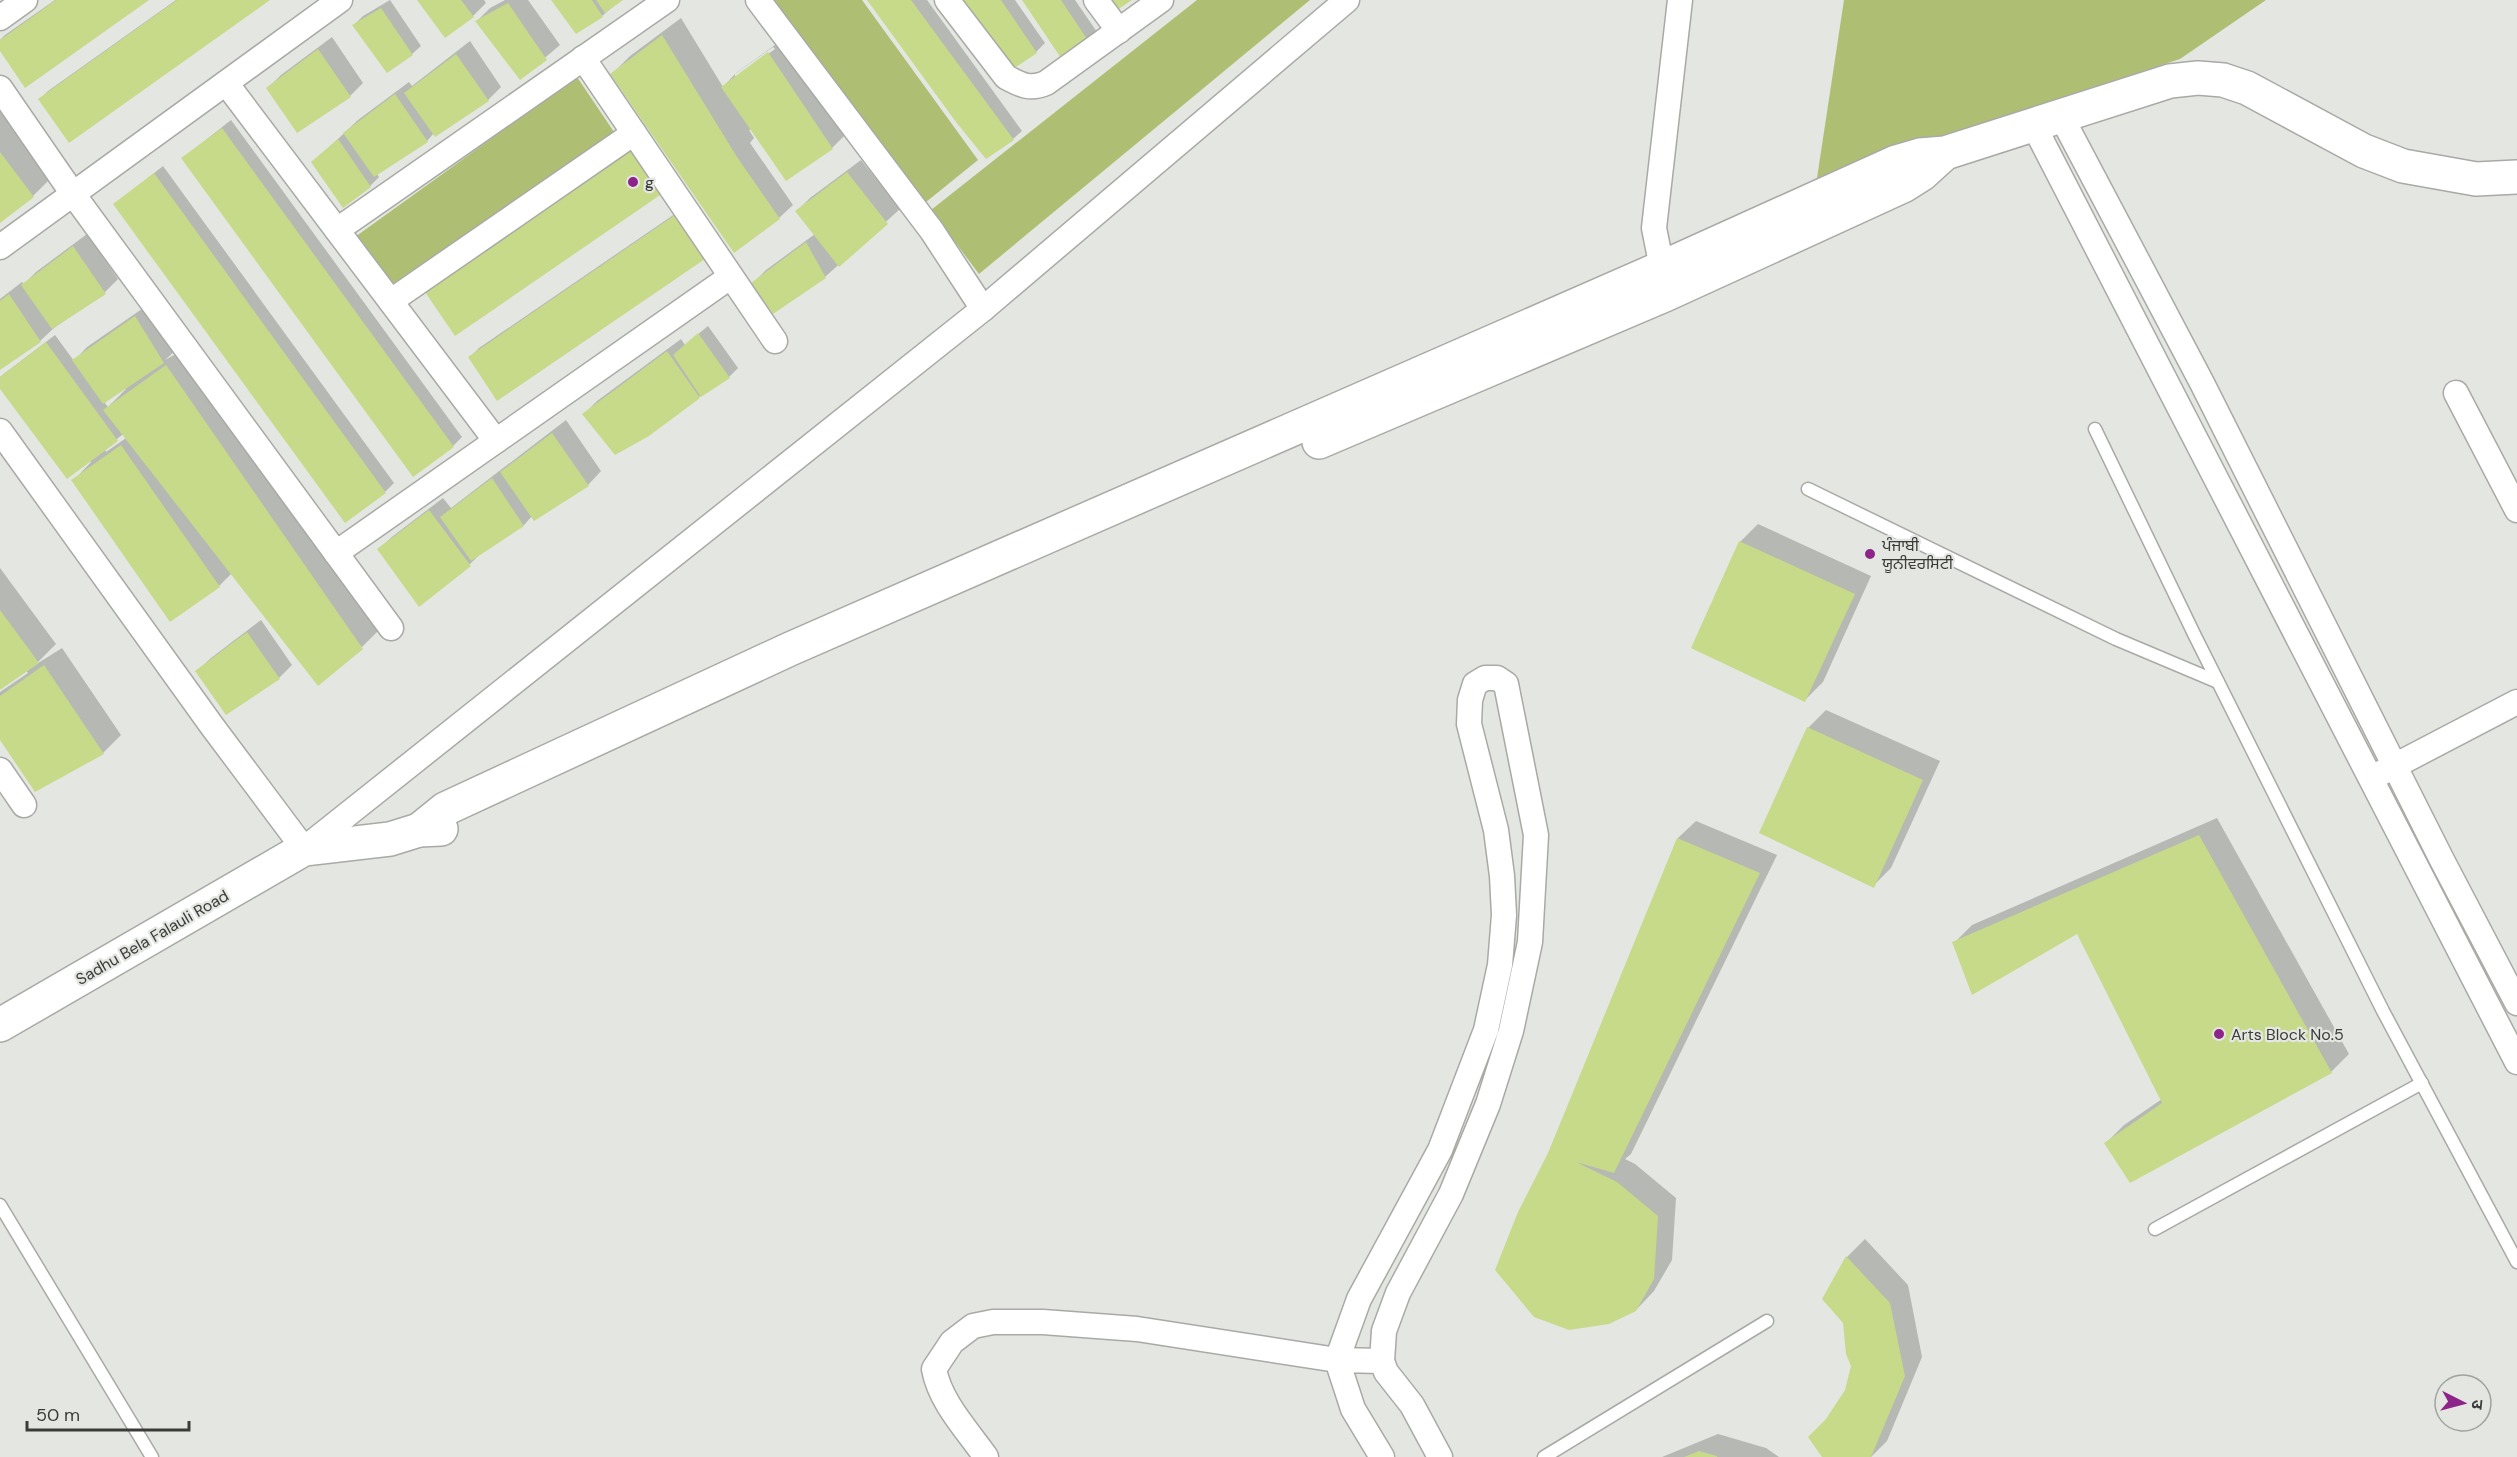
<svg xmlns="http://www.w3.org/2000/svg" width="2517" height="1457" font-family="'DM Sans','Noto Sans Devanagari','Noto Sans Gurmukhi',sans-serif">
<style>
.green{fill:#aebf74}
.shadow{fill:#0003;fill-rule:evenodd}
.building{fill:#c7da89}
.lines{fill:none;stroke-linecap:round;stroke-linejoin:round}
.lane-casing{stroke:#a9aaa6;stroke-width:15}
.street-casing{stroke:#a9aaa6;stroke-width:27}
.secondary-casing{stroke:#a9aaa6;stroke-width:36}
.lane{stroke:#fff;stroke-width:12}
.street{stroke:#fff;stroke-width:24}
.secondary{stroke:#fff;stroke-width:33}
.poi-dot{fill:#8d2489;stroke:#e4e6e1;stroke-width:2}
.labels{text-anchor:middle;stroke-width:4.5;stroke-linejoin:round;paint-order:stroke}
.poi-label{font-size:16px;fill:#3b3c3a;stroke:#e4e6e1;text-anchor:start}
.street-label{font-size:16px;fill:#3b3c3a;stroke:#e4e6e1}
</style>
<rect width="100%" height="100%" fill="#e4e6e1"/>
<g class="green">
<path d="M 773,0 L 862,0 L 978,160 L 926,202 L 869,130 Z"/>
<path d="M 1197,0 L 1310,0 L 979,274 L 931,210 Z"/>
<path d="M 1844,0 L 2266,0 L 2180,59 L 1817,178 Z"/>
<path d="M 577,77 L 614,132 L 391,285 L 355,237 Z"/>
</g>
<g class="shadow">
<path d="M 55,0 L 146,0 L 0,49 L 0,40 L 5,35 Z"/>
<path d="M 176,0 L 268,0 L 40,99 L 48,91 Z"/>
<path d="M 390,0 L 421,46 L 412,54 L 354,25 L 363,16 Z"/>
<path d="M 419,0 L 484,0 L 486,3 L 473,16 Z"/>
<path d="M 505,0 L 528,0 L 560,45 L 521,78 L 477,21 L 490,8 Z"/>
<path d="M 553,0 L 621,0 L 602,16 Z"/>
<path d="M 870,0 L 927,0 L 1022,131 L 1013,139 Z"/>
<path d="M 964,0 L 1015,0 L 1045,43 L 1036,52 Z"/>
<path d="M 1024,0 L 1075,0 L 1097,32 L 1089,41 Z"/>
<path d="M 681,18 L 723,87 L 736,73 L 782,40 L 846,134 L 832,148 L 786,179 L 752,129 L 749,130 L 754,138 L 750,143 L 793,205 L 779,218 L 734,251 L 612,74 L 630,56 ZM 773,47 L 775,49 L 735,78 L 735,74 Z"/>
<path d="M 332,37 L 363,83 L 350,96 L 268,88 L 281,75 Z"/>
<path d="M 470,41 L 501,87 L 488,100 L 434,133 L 427,141 L 377,174 L 379,177 L 370,186 L 322,154 L 358,120 L 409,82 L 412,86 Z"/>
<path d="M 0,111 L 51,178 L 33,196 L 0,221 Z"/>
<path d="M 231,120 L 462,437 L 453,446 L 183,158 Z"/>
<path d="M 642,142 L 670,184 L 427,292 L 436,283 Z"/>
<path d="M 861,160 L 900,209 L 825,277 L 753,283 L 766,270 L 815,234 L 797,211 L 810,198 Z"/>
<path d="M 163,166 L 394,483 L 385,492 L 115,204 Z"/>
<path d="M 685,207 L 713,249 L 470,357 L 479,348 Z"/>
<path d="M 87,234 L 118,279 L 105,292 L 54,328 L 40,341 L 0,368 L 0,299 L 22,282 L 24,284 L 36,272 Z"/>
<path d="M 149,304 L 177,349 L 165,360 L 185,349 L 379,630 L 362,647 L 232,573 L 219,586 L 170,620 L 73,481 L 91,462 L 0,387 L 0,377 L 5,373 L 55,335 L 74,361 L 87,347 ZM 125,387 L 126,389 L 108,407 L 104,402 ZM 123,434 L 126,438 L 106,452 L 105,449 Z"/>
<path d="M 708,326 L 738,368 L 729,377 L 699,397 L 584,414 L 597,401 L 681,339 L 685,345 Z"/>
<path d="M 566,420 L 601,471 L 588,485 L 532,516 L 524,525 L 482,552 L 470,564 L 379,549 L 393,536 L 443,498 L 451,508 Z"/>
<path d="M 1758,524 L 1871,576 L 1823,682 L 1805,700 L 1740,542 Z"/>
<path d="M 0,568 L 56,644 L 35,665 L 62,648 L 121,735 L 103,753 L 36,790 L 0,737 L 0,692 L 28,673 L 26,670 L 0,688 Z"/>
<path d="M 261,620 L 292,665 L 279,678 L 197,671 L 211,658 Z"/>
<path d="M 1826,710 L 1940,761 L 1891,868 L 1873,886 L 1808,728 Z"/>
<path d="M 2217,818 L 2349,1054 L 2331,1072 L 2106,1143 L 2124,1125 L 2162,1099 L 2078,932 L 1954,943 L 1972,925 Z"/>
<path d="M 1696,821 L 1777,855 L 1631,1154 L 1625,1159 L 1635,1164 L 1676,1198 L 1672,1260 L 1654,1291 L 1636,1310 L 1550,1154 L 1678,838 Z"/>
<path d="M 1865,1239 L 1908,1285 L 1922,1357 L 1887,1441 L 1871,1457 L 1824,1457 L 1827,1420 L 1846,1391 L 1853,1366 L 1844,1323 L 1824,1299 L 1847,1257 Z"/>
<path d="M 1718,1434 L 1766,1448 L 1779,1457 L 1662,1457 Z"/>
</g>
<g class="building">
<path d="M 56,0 L 149,0 L 25,88 L 0,51 L 0,40 Z"/>
<path d="M 177,0 L 270,0 L 69,143 L 38,99 Z"/>
<path d="M 417,0 L 461,0 L 474,17 L 445,38 Z"/>
<path d="M 551,0 L 592,0 L 603,17 L 576,34 Z"/>
<path d="M 596,0 L 623,0 L 605,13 Z"/>
<path d="M 867,0 L 911,0 L 1014,140 L 986,159 L 956,122 Z"/>
<path d="M 962,0 L 1001,0 L 1037,53 L 1010,71 Z"/>
<path d="M 1022,0 L 1061,0 L 1089,42 L 1063,61 Z"/>
<path d="M 1106,0 L 1132,0 L 1114,12 Z"/>
<path d="M 508,3 L 547,60 L 520,80 L 475,21 Z"/>
<path d="M 381,8 L 413,55 L 387,73 L 352,25 Z"/>
<path d="M 662,35 L 737,157 L 780,219 L 734,253 L 610,74 Z"/>
<path d="M 318,49 L 351,97 L 297,133 L 266,88 Z"/>
<path d="M 768,52 L 833,149 L 786,181 L 721,87 Z"/>
<path d="M 456,54 L 489,101 L 435,137 L 404,93 Z"/>
<path d="M 395,94 L 428,142 L 374,177 L 343,133 Z"/>
<path d="M 222,128 L 454,447 L 413,477 L 181,158 Z"/>
<path d="M 338,139 L 371,187 L 343,208 L 311,162 Z"/>
<path d="M 633,150 L 663,193 L 455,336 L 425,292 Z"/>
<path d="M 0,152 L 34,197 L 0,223 Z"/>
<path d="M 847,172 L 888,224 L 839,267 L 795,211 Z"/>
<path d="M 154,173 L 386,493 L 345,523 L 113,204 Z"/>
<path d="M 675,215 L 705,259 L 497,401 L 468,357 Z"/>
<path d="M 806,242 L 826,278 L 773,314 L 751,283 Z"/>
<path d="M 73,246 L 106,294 L 52,329 L 21,285 Z"/>
<path d="M 9,294 L 41,342 L 0,370 L 0,301 Z"/>
<path d="M 135,316 L 164,363 L 103,404 L 72,360 Z"/>
<path d="M 698,333 L 730,378 L 701,397 L 673,355 Z"/>
<path d="M 46,342 L 118,441 L 67,479 L 0,389 L 0,377 Z"/>
<path d="M 667,351 L 700,398 L 649,436 L 615,455 L 582,414 Z"/>
<path d="M 166,365 L 363,649 L 318,686 L 103,410 Z"/>
<path d="M 552,433 L 589,486 L 534,521 L 500,472 Z"/>
<path d="M 121,445 L 220,587 L 170,622 L 71,480 Z"/>
<path d="M 492,478 L 524,526 L 471,561 L 440,517 Z"/>
<path d="M 429,510 L 471,566 L 419,607 L 377,549 Z"/>
<path d="M 1739,541 L 1855,594 L 1805,702 L 1691,648 Z"/>
<path d="M 0,610 L 39,663 L 0,690 Z"/>
<path d="M 247,632 L 280,679 L 226,715 L 195,671 Z"/>
<path d="M 44,665 L 104,754 L 35,792 L 0,740 L 0,696 Z"/>
<path d="M 1807,727 L 1923,780 L 1874,888 L 1759,833 Z"/>
<path d="M 2199,835 L 2332,1073 L 2130,1183 L 2104,1143 L 2162,1103 L 2077,934 L 1972,995 L 1952,942 Z"/>
<path d="M 1677,838 L 1760,873 L 1614,1173 L 1576,1162 L 1617,1182 L 1658,1216 L 1654,1279 L 1636,1311 L 1609,1324 L 1569,1330 L 1534,1317 L 1495,1270 L 1518,1212 L 1548,1153 Z"/>
<path d="M 1846,1256 L 1890,1303 L 1905,1376 L 1871,1457 L 1822,1457 L 1808,1437 L 1826,1419 L 1845,1390 L 1851,1366 L 1846,1354 L 1843,1323 L 1822,1299 Z"/>
<path d="M 1699,1451 L 1717,1456 L 1717,1457 L 1684,1457 Z"/>
</g>
<g class="lines">
<defs>
<g id="lane">
<path d="M 2095,429 L 2195,636 L 2383,1011 L 2517,1262"/>
<path d="M 1808,489 L 2116,639 L 2218,682"/>
<path d="M 0,1205 L 152,1457"/>
<path d="M 2155,1229 L 2422,1083"/>
<path d="M 1544,1457 L 1767,1321"/>
</g>
<g id="street">
<path d="M 758,0 L 932,231 L 983,309"/>
<path d="M 947,0 L 1006,77 C 1021,85 1030,90 1046,83 L 1161,0"/>
<path d="M 1096,0 L 1119,31"/>
<path d="M 0,18 L 25,0"/>
<path d="M 583,58 L 775,341"/>
<path d="M 226,83 L 496,441"/>
<path d="M 0,88 L 73,194 L 391,628"/>
<path d="M 2061,116 L 2202,383 L 2442,860 L 2517,1003"/>
<path d="M 2033,124 L 2517,1062"/>
<path d="M 337,230 L 667,0"/>
<path d="M 0,247 L 340,0"/>
<path d="M 1665,283 L 1654,228 L 1680,0"/>
<path d="M 391,301 L 634,133"/>
<path d="M 2456,393 L 2517,510"/>
<path d="M 0,431 L 212,726 L 304,849 L 983,309 L 1347,0"/>
<path d="M 336,553 L 730,277"/>
<path d="M 0,770 L 24,805"/>
<path d="M 2381,773 L 2517,702"/>
<path d="M 986,1457 C 967,1430 940,1402 934,1369 L 952,1342 L 973,1326 L 993,1322 L 1043,1322 L 1137,1329 L 1337,1360 L 1382,1361"/>
<path d="M 1382,1457 L 1353,1409 L 1337,1360 L 1359,1299 L 1440,1150 L 1486,1030 L 1500,965 L 1504,915 L 1502,876 L 1496,830 L 1469,724 L 1470,700 L 1475,684 L 1485,678 L 1497,678 L 1506,684 L 1536,835 L 1530,942 L 1511,1031 L 1488,1104 L 1451,1194 L 1398,1293 L 1384,1331 L 1382,1361 L 1386,1372 L 1412,1405 L 1440,1457"/>
</g>
<g id="secondary">
<path d="M 1319,442 L 1667,294 L 1903,186 L 1922,174 L 1944,154"/>
<path d="M 419,830 L 445,809 L 790,649 L 1661,268 L 1896,162 L 1920,155 L 1945,153 L 2170,81 L 2198,78 L 2223,80 L 2247,88 L 2364,151 L 2403,166 L 2476,179 L 2517,177"/>
<path d="M 0,1025 L 304,849 L 390,839 L 419,830 L 441,829"/>
</g>
</defs>
<use href="#lane" class="lane-casing"/>
<use href="#street" class="street-casing"/>
<use href="#secondary" class="secondary-casing"/>
<use href="#lane" class="lane"/>
<use href="#street" class="street"/>
<use href="#secondary" class="secondary"/>
</g>
<g class="poi-dot">
<circle cx="633" cy="182" r="6"/>
<circle cx="1870" cy="554" r="6"/>
<circle cx="2219" cy="1034" r="6"/>
</g>
<g class="labels">
<g class="poi-label">
<text x="645" y="188">g</text>
<text x="1882" y="551">ਪੰਜਾਬੀ<tspan x="1882" dy="18">ਯੂਨੀਵਰਸਿਟੀ</tspan></text>
<text x="2231" y="1040">Arts Block No.5</text>
</g>
<g class="street-label">
<text transform="translate(152 937) rotate(-30)" y="6">Sadhu Bela Falauli Road</text>
</g>
</g>
<g transform="translate(2463 1403) rotate(96)"><circle r="28" fill="#e4e6e1" stroke="#a0a29e" stroke-width="1.5"/>
<path d="M0-4.5L10 22L0 15L-10 22Z" fill="#8d2489"/>
<text y="-9" font-size="16" font-weight="bold" text-anchor="middle" fill="#3b3c3a">उ</text>
</g>
<path d="M27 1421v9h162v-9" fill="none" stroke="#3b3c3a" stroke-width="3"/>
<text x="36" y="1421" font-size="18" fill="#3b3c3a" stroke="#e4e6e1" stroke-width="4.5" paint-order="stroke">50 m</text>
</svg>
